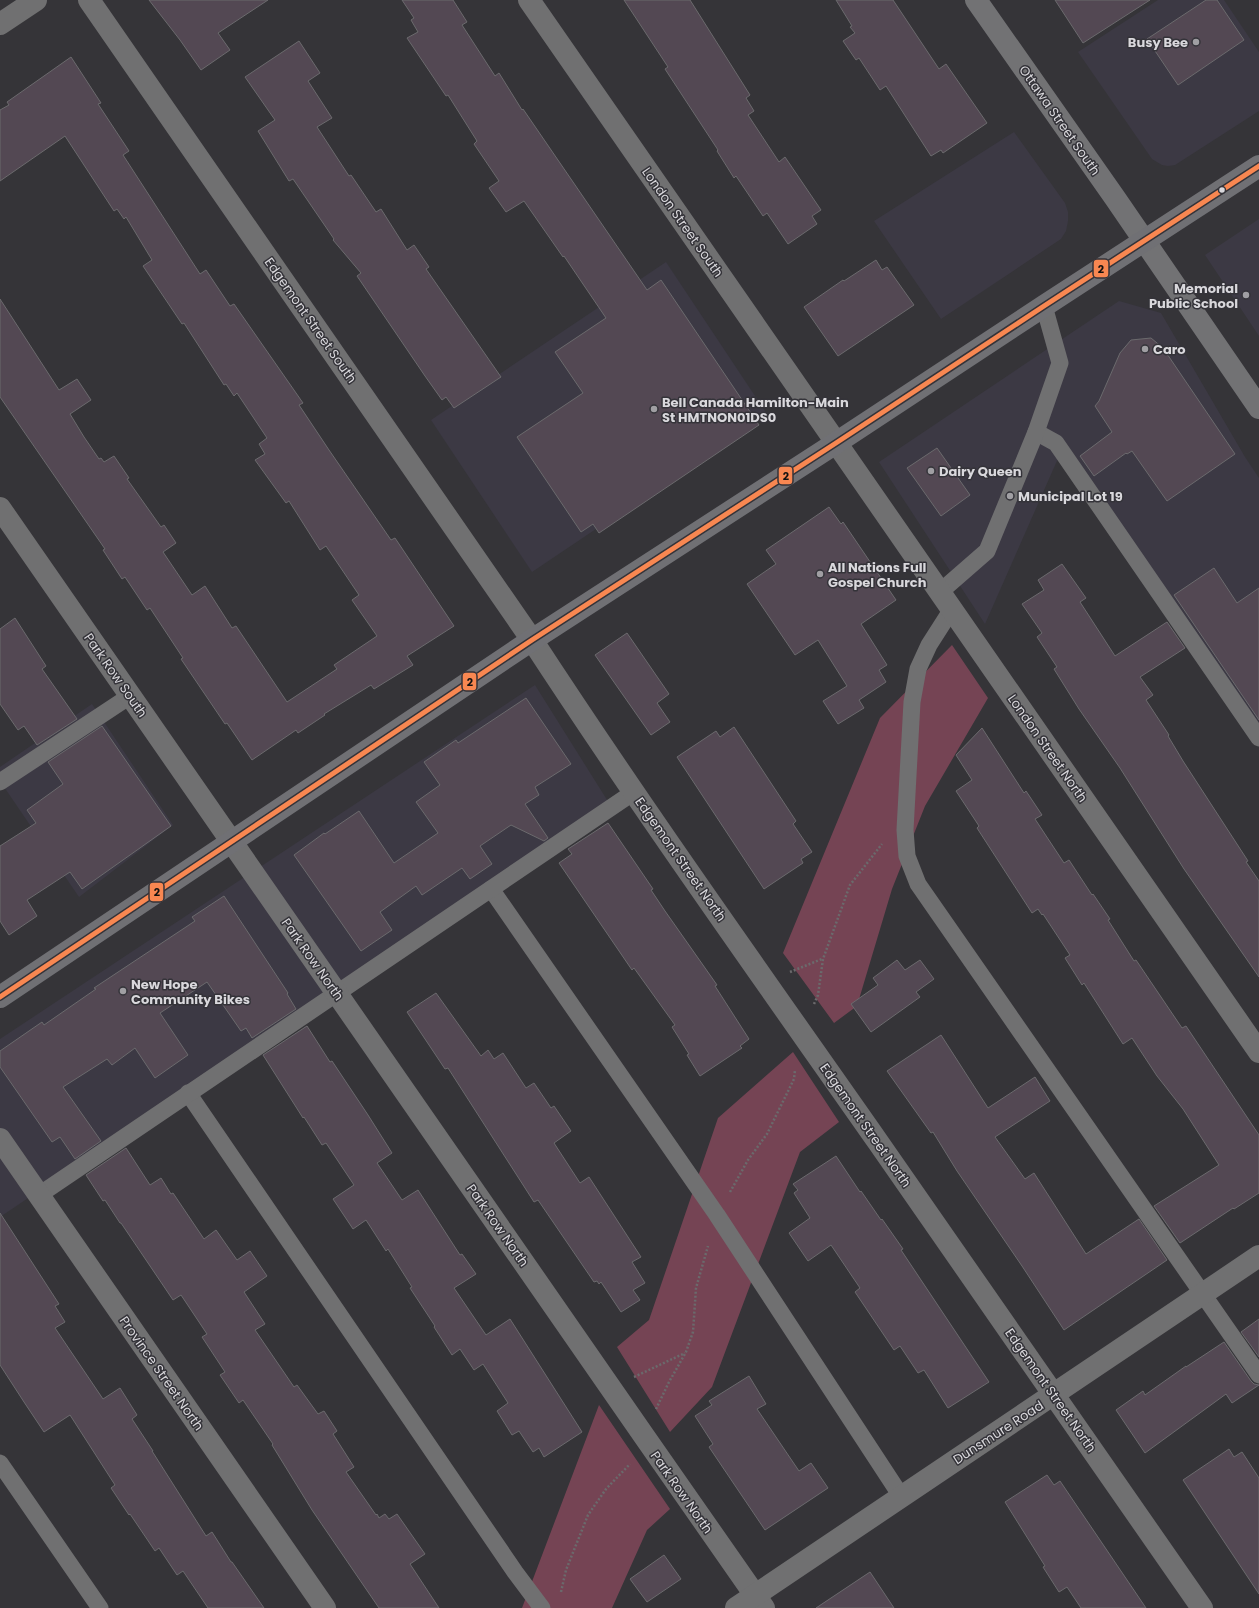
<svg xmlns="http://www.w3.org/2000/svg" width="1259" height="1608" font-family="Poppins,sans-serif">
<style>
.built{fill:#3c3944}
.green{fill:#754454}
.building{fill:#534853;stroke:#6b6a6d}
.lines{fill:none;stroke-linecap:round;stroke-linejoin:round}
.path{stroke:#6b6a6c;stroke-width:2.5;stroke-dasharray:2 2;stroke-linecap:butt}
.lane{stroke:#707071;stroke-width:17}
.street{stroke:#707071;stroke-width:22}
.secondary{stroke:#727274;stroke-width:22}
.primary{stroke:#707074;stroke-width:22}
.bus-1-casing{stroke:#343339;stroke-width:8}
.bus-1{stroke:#f88751;stroke-width:5}
.poi-dot{fill:#a09fa3;stroke:#343339;stroke-width:1.5}
.bus-dot{fill:#d9d8dc;stroke:#343339;stroke-width:1.5}
.labels{text-anchor:middle;stroke-width:3;stroke-linejoin:round;paint-order:stroke}
.poi-label{font-size:13px;font-weight:bold;fill:#d9d8dc;stroke:#343339;text-anchor:start}
.street-label{font-size:13px;fill:#d9d8dc;stroke:#343339}
.line-badge{stroke:#343339;stroke-width:1.5}
.pale-badge-label{font-size:11px;text-anchor:middle;font-weight:bold;fill:#111}
</style>
<rect width="100%" height="100%" fill="#353438"/>
<g class="built">
<path d="M 1158,0 L 1224,0 L 1259,52 L 1259,111 L 1175,165 L 1168,166 L 1162,165 L 1152,159 L 1078,52 Z"/>
<path d="M 1014,132 L 1065,203 L 1068,212 L 1068,221 L 1066,231 L 1061,239 L 941,319 L 874,221 Z"/>
<path d="M 1259,219 L 1259,336 L 1205,255 Z"/>
<path d="M 666,262 L 767,414 L 532,572 L 431,420 Z"/>
<path d="M 1119,301 L 1161,313 L 1245,457 L 1259,478 L 1259,732 L 1060,454 L 985,624 L 879,462 Z"/>
<path d="M 535,685 L 614,811 L 299,1016 L 0,1217 L 0,1039 Z"/>
<path d="M 92,704 L 173,825 L 79,897 L 0,781 L 0,767 Z"/>
</g>
<g class="green">
<path d="M 952,645 L 988,698 L 925,806 L 892,889 L 857,1006 L 834,1023 L 783,953 L 880,718 Z"/>
<path d="M 793,1052 L 839,1122 L 800,1152 L 712,1387 L 670,1432 L 617,1347 L 649,1320 L 718,1118 Z"/>
<path d="M 599,1405 L 670,1509 L 647,1530 L 612,1608 L 522,1608 Z"/>
</g>
<g class="building">
<path d="M 149,0 L 268,0 L 218,33 L 230,50 L 201,70 L 180,40 Z"/>
<path d="M 402,0 L 453,0 L 467,22 L 462,25 L 495,76 L 499,73 L 522,110 L 523,109 L 647,290 L 661,280 L 759,425 L 599,533 L 593,524 L 581,532 L 517,437 L 583,393 L 555,352 L 606,318 L 564,256 L 563,257 L 524,201 L 506,212 L 489,188 L 499,181 L 474,144 L 477,141 L 448,95 L 446,96 L 407,38 L 418,32 L 411,20 L 414,18 Z"/>
<path d="M 624,0 L 690,0 L 750,95 L 746,98 L 754,111 L 748,115 L 779,162 L 785,157 L 821,210 L 812,216 L 817,224 L 788,244 L 767,213 L 763,216 L 736,176 L 734,178 L 717,151 L 718,150 L 665,69 L 668,67 Z"/>
<path d="M 836,0 L 893,0 L 939,69 L 946,64 L 987,123 L 943,153 L 941,150 L 931,156 L 886,86 L 880,90 L 859,58 L 856,60 L 843,41 L 855,33 L 850,27 L 852,26 Z"/>
<path d="M 1055,0 L 1150,0 L 1083,43 Z"/>
<path d="M 1206,0 L 1217,0 L 1244,40 L 1178,85 L 1147,39 Z"/>
<path d="M 299,41 L 320,73 L 308,81 L 332,118 L 317,127 L 349,176 L 351,175 L 376,212 L 381,209 L 407,250 L 414,245 L 429,267 L 426,269 L 501,377 L 454,408 L 446,397 L 442,400 L 425,376 L 357,276 L 361,273 L 333,240 L 334,239 L 293,179 L 289,181 L 258,131 L 275,120 L 245,77 Z"/>
<path d="M 71,57 L 101,103 L 98,104 L 129,151 L 123,155 L 200,274 L 206,270 L 230,306 L 234,304 L 303,403 L 299,405 L 329,450 L 391,540 L 395,538 L 454,626 L 407,656 L 413,665 L 374,689 L 371,685 L 324,714 L 325,715 L 298,733 L 296,730 L 252,760 L 227,723 L 225,724 L 181,659 L 183,658 L 150,608 L 147,610 L 125,577 L 122,579 L 103,550 L 105,549 L 0,397 L 0,299 L 59,390 L 77,379 L 91,400 L 70,414 L 84,437 L 99,459 L 101,458 L 104,462 L 114,456 L 129,478 L 127,479 L 161,527 L 164,525 L 176,543 L 163,552 L 192,595 L 205,586 L 232,628 L 236,626 L 287,702 L 337,669 L 334,665 L 377,636 L 352,600 L 359,595 L 326,546 L 320,550 L 289,501 L 286,503 L 255,460 L 265,454 L 259,444 L 267,438 L 237,393 L 234,396 L 226,384 L 224,385 L 184,323 L 182,324 L 143,266 L 152,260 L 126,217 L 124,219 L 117,209 L 114,211 L 65,136 L 0,181 L 0,110 L 9,105 L 7,102 Z"/>
<path d="M 876,260 L 882,270 L 887,267 L 914,305 L 838,356 L 804,307 L 843,280 L 844,281 Z"/>
<path d="M 1151,338 L 1163,348 L 1235,454 L 1167,501 L 1132,451 L 1127,454 L 1126,453 L 1094,476 L 1080,456 L 1112,432 L 1095,406 L 1099,401 L 1120,353 L 1131,340 Z"/>
<path d="M 937,448 L 970,495 L 941,516 L 907,468 Z"/>
<path d="M 829,507 L 841,524 L 843,522 L 896,600 L 861,624 L 887,665 L 879,670 L 886,682 L 859,700 L 864,708 L 838,724 L 823,701 L 847,686 L 818,640 L 795,655 L 747,584 L 776,564 L 766,550 Z"/>
<path d="M 1062,564 L 1086,598 L 1080,602 L 1115,656 L 1167,622 L 1185,648 L 1140,677 L 1153,695 L 1146,700 L 1169,735 L 1168,736 L 1183,761 L 1248,861 L 1246,862 L 1259,881 L 1259,977 L 1184,869 L 1120,768 L 1079,709 L 1054,669 L 1057,667 L 1037,637 L 1042,633 L 1022,604 L 1044,590 L 1038,580 Z"/>
<path d="M 1214,568 L 1237,603 L 1259,588 L 1259,720 L 1174,595 Z"/>
<path d="M 15,618 L 46,666 L 42,669 L 77,719 L 37,745 L 24,726 L 18,730 L 0,704 L 0,629 Z"/>
<path d="M 627,633 L 669,694 L 657,703 L 670,722 L 651,735 L 595,655 Z"/>
<path d="M 526,698 L 571,764 L 535,787 L 539,795 L 525,804 L 548,838 L 544,841 L 511,825 L 480,846 L 492,864 L 470,879 L 462,868 L 422,895 L 416,886 L 380,912 L 392,930 L 361,951 L 294,855 L 324,833 L 325,834 L 359,811 L 394,863 L 438,833 L 416,802 L 440,785 L 424,762 L 456,740 L 458,743 Z"/>
<path d="M 102,726 L 171,826 L 82,889 L 70,872 L 27,900 L 37,916 L 9,935 L 0,921 L 0,846 L 36,823 L 27,810 L 63,784 L 48,762 Z"/>
<path d="M 734,727 L 796,821 L 793,824 L 812,852 L 801,859 L 803,863 L 764,889 L 677,757 L 716,731 L 720,737 Z"/>
<path d="M 982,728 L 1024,793 L 1026,791 L 1042,815 L 1035,819 L 1064,863 L 1069,860 L 1092,895 L 1093,894 L 1110,919 L 1108,920 L 1134,961 L 1136,960 L 1182,1028 L 1186,1026 L 1259,1135 L 1259,1193 L 1234,1209 L 1233,1208 L 1180,1243 L 1154,1206 L 1219,1165 L 1183,1109 L 1157,1076 L 1132,1038 L 1123,1044 L 1084,983 L 1082,985 L 1065,958 L 1070,955 L 1043,914 L 1042,915 L 1038,909 L 1032,913 L 977,828 L 979,826 L 956,791 L 972,780 L 956,755 Z"/>
<path d="M 608,823 L 653,889 L 651,890 L 665,911 L 717,985 L 715,986 L 749,1039 L 740,1046 L 742,1048 L 700,1076 L 687,1055 L 689,1054 L 672,1027 L 675,1025 L 634,968 L 632,970 L 559,863 L 572,854 L 568,849 Z"/>
<path d="M 224,896 L 288,993 L 287,994 L 296,1009 L 252,1038 L 246,1028 L 241,1031 L 207,982 L 160,1013 L 188,1055 L 155,1078 L 135,1048 L 112,1065 L 107,1059 L 63,1087 L 101,1141 L 75,1159 L 60,1137 L 52,1142 L 0,1067 L 0,1051 L 42,1022 L 44,1025 L 96,989 L 94,988 L 195,921 L 192,917 Z"/>
<path d="M 897,960 L 905,970 L 920,960 L 934,979 L 916,992 L 920,997 L 871,1032 L 851,1004 L 878,985 L 873,978 Z"/>
<path d="M 436,993 L 481,1056 L 488,1050 L 494,1059 L 503,1053 L 526,1088 L 534,1083 L 551,1108 L 554,1106 L 571,1131 L 554,1143 L 580,1183 L 589,1177 L 641,1257 L 632,1262 L 645,1283 L 633,1290 L 640,1300 L 621,1312 L 601,1282 L 599,1284 L 597,1281 L 594,1282 L 538,1200 L 534,1202 L 448,1068 L 445,1069 L 407,1012 Z"/>
<path d="M 307,1026 L 330,1062 L 332,1061 L 368,1115 L 392,1153 L 377,1163 L 402,1200 L 418,1190 L 460,1255 L 462,1254 L 476,1274 L 454,1288 L 486,1335 L 510,1319 L 582,1432 L 544,1457 L 539,1448 L 533,1452 L 519,1431 L 512,1435 L 497,1411 L 508,1403 L 483,1364 L 474,1370 L 460,1349 L 452,1355 L 434,1327 L 435,1326 L 410,1288 L 412,1287 L 388,1249 L 386,1251 L 366,1220 L 353,1229 L 333,1199 L 354,1185 L 326,1143 L 322,1145 L 304,1117 L 303,1118 L 263,1055 Z"/>
<path d="M 941,1035 L 988,1108 L 1035,1077 L 1050,1101 L 995,1137 L 1025,1179 L 1034,1173 L 1086,1254 L 1139,1219 L 1167,1260 L 1064,1330 L 1022,1266 L 957,1171 L 933,1132 L 931,1133 L 887,1071 Z"/>
<path d="M 126,1148 L 150,1185 L 161,1178 L 171,1194 L 173,1193 L 204,1239 L 216,1230 L 237,1260 L 250,1251 L 267,1276 L 244,1292 L 265,1324 L 255,1330 L 294,1387 L 297,1385 L 318,1414 L 324,1411 L 337,1431 L 333,1434 L 354,1467 L 346,1472 L 376,1515 L 377,1514 L 379,1518 L 385,1514 L 389,1519 L 397,1514 L 425,1554 L 410,1564 L 439,1608 L 379,1608 L 312,1510 L 272,1445 L 273,1444 L 243,1400 L 239,1403 L 220,1375 L 225,1372 L 202,1337 L 207,1334 L 181,1295 L 173,1300 L 121,1223 L 120,1223 L 105,1200 L 103,1201 L 86,1175 Z"/>
<path d="M 836,1156 L 860,1192 L 861,1191 L 881,1220 L 882,1219 L 903,1249 L 901,1250 L 989,1382 L 948,1408 L 924,1370 L 918,1373 L 900,1346 L 894,1350 L 855,1292 L 860,1288 L 831,1245 L 808,1261 L 789,1233 L 810,1218 L 794,1193 L 798,1190 L 793,1184 Z"/>
<path d="M 0,1213 L 59,1304 L 55,1306 L 65,1322 L 55,1328 L 80,1365 L 103,1399 L 120,1388 L 137,1415 L 132,1419 L 153,1451 L 152,1451 L 206,1536 L 212,1532 L 231,1562 L 232,1562 L 264,1608 L 208,1608 L 183,1571 L 177,1575 L 159,1548 L 155,1551 L 130,1514 L 129,1515 L 111,1488 L 115,1485 L 70,1415 L 44,1432 L 24,1402 L 0,1365 Z"/>
<path d="M 1259,1319 L 1259,1357 L 1241,1332 Z"/>
<path d="M 1224,1342 L 1251,1381 L 1254,1384 L 1259,1385 L 1232,1403 L 1226,1394 L 1145,1453 L 1116,1410 L 1143,1391 L 1145,1395 L 1186,1366 L 1186,1367 Z"/>
<path d="M 749,1376 L 766,1404 L 757,1409 L 799,1471 L 811,1463 L 828,1488 L 765,1530 L 709,1447 L 713,1444 L 695,1416 L 712,1405 L 709,1401 Z"/>
<path d="M 1229,1449 L 1234,1457 L 1242,1452 L 1259,1478 L 1259,1594 L 1183,1480 Z"/>
<path d="M 1047,1475 L 1054,1485 L 1060,1481 L 1146,1608 L 1081,1608 L 1067,1587 L 1059,1592 L 1043,1567 L 1045,1566 L 1005,1502 Z"/>
<path d="M 664,1555 L 681,1579 L 647,1602 L 630,1579 Z"/>
<path d="M 870,1572 L 894,1608 L 816,1608 Z"/>
</g>
<g class="lines">
<g class="path">
<path d="M 790,972 L 822,959"/>
<path d="M 814,1004 L 818,995 L 823,959 L 850,885 L 882,844"/>
<path d="M 730,1192 L 748,1160 L 767,1134 L 794,1079 L 795,1070"/>
<path d="M 634,1377 L 685,1353"/>
<path d="M 656,1409 L 669,1382 L 686,1352 L 693,1332 L 696,1288 L 708,1246"/>
<path d="M 561,1592 L 566,1570 L 588,1515 L 606,1489 L 630,1464"/>
</g>
<g class="lane">
<path d="M 1036,432 L 1056,443 L 1259,738"/>
<path d="M 940,592 L 987,551 L 1036,432 L 1060,363 L 1044,306"/>
<path d="M 952,609 L 929,645 L 918,669 L 912,702 L 905,830 L 907,856 L 918,884 L 1259,1375"/>
<path d="M 0,782 L 130,696"/>
<path d="M 491,889 L 717,1215 L 901,1496"/>
<path d="M 188,1093 L 515,1572 L 542,1608"/>
<path d="M 39,1195 L 634,792"/>
<path d="M 0,1463 L 100,1608"/>
</g>
<g class="street">
<path d="M 89,0 L 532,640 C 643,810 761,975 878,1142 C 986,1297 1094,1452 1202,1608"/>
<path d="M 529,0 L 1259,1052"/>
<path d="M 0,24 L 36,0"/>
<path d="M 0,508 L 644,1436 L 764,1608"/>
<path d="M 0,1139 L 325,1608"/>
<path d="M 736,1608 L 1259,1256"/>
</g>
<path class="secondary" d="M 976,0 L 1115,198 L 1259,408"/>
<path class="primary" d="M 0,997 L 532,640 L 836,443 L 1044,306 L 1259,166"/>
<defs>
<path id="bus-1" d="M 0,997 L 532,640 L 836,443 L 1044,306 L 1259,166"/>
</defs>
<use href="#bus-1" class="bus-1-casing"/>
<use href="#bus-1" class="bus-1"/>
</g>
<g class="poi-dot">
<circle cx="1196" cy="42" r="4"/>
<circle cx="1246" cy="295" r="4"/>
<circle cx="1145" cy="349" r="4"/>
<circle cx="654" cy="409" r="4"/>
<circle cx="931" cy="471" r="4"/>
<circle cx="1010" cy="496" r="4"/>
<circle cx="820" cy="574" r="4"/>
<circle cx="123" cy="991" r="4"/>
</g>
<circle class="bus-dot" cx="1222" cy="190" r="3.5"/>
<g class="labels">
<g class="poi-label">
<text x="1188" y="47" text-anchor="end">Busy Bee</text>
<text x="1238" y="293" text-anchor="end">Memorial<tspan x="1238" dy="15">Public School</tspan></text>
<text x="1153" y="354">Caro</text>
<text x="662" y="407">Bell Canada Hamilton-Main<tspan x="662" dy="15">St HMTNON01DS0</tspan></text>
<text x="939" y="476">Dairy Queen</text>
<text x="1018" y="501">Municipal Lot 19</text>
<text x="828" y="572">All Nations Full<tspan x="828" dy="15">Gospel Church</tspan></text>
<text x="131" y="989">New Hope<tspan x="131" dy="15">Community Bikes</tspan></text>
</g>
<g class="street-label">
<text transform="translate(1060 120) rotate(55)" y="5">Ottawa Street South</text>
<text transform="translate(683 222) rotate(55)" y="5">London Street South</text>
<text transform="translate(311 320) rotate(55)" y="5">Edgemont Street South</text>
<text transform="translate(116 675) rotate(55)" y="5">Park Row South</text>
<text transform="translate(1048 748) rotate(55)" y="5">London Street North</text>
<text transform="translate(681 859) rotate(55)" y="5">Edgemont Street North</text>
<text transform="translate(313 959) rotate(55)" y="5">Park Row North</text>
<text transform="translate(866 1125) rotate(55)" y="5">Edgemont Street North</text>
<text transform="translate(498 1225) rotate(55)" y="5">Park Row North</text>
<text transform="translate(162 1373) rotate(55)" y="5">Province Street North</text>
<text transform="translate(1051 1390) rotate(55)" y="5">Edgemont Street North</text>
<text transform="translate(998 1432) rotate(-33)" y="5">Dunsmure Road</text>
<text transform="translate(682 1492) rotate(55)" y="5">Park Row North</text>
</g>
</g>
<g class="line-badge">
<rect x="1093" y="259" width="16" height="19" rx="4" fill="#f88751"/>
<rect x="778" y="466" width="15" height="19" rx="4" fill="#f88751"/>
<rect x="462" y="672" width="15" height="19" rx="4" fill="#f88751"/>
<rect x="149" y="882" width="15" height="20" rx="4" fill="#f88751"/>
</g>
<g class="pale-badge-label">
<text x="1101" y="273">2</text>
<text x="786" y="480">2</text>
<text x="470" y="686">2</text>
<text x="157" y="896">2</text>
</g>
</svg>
